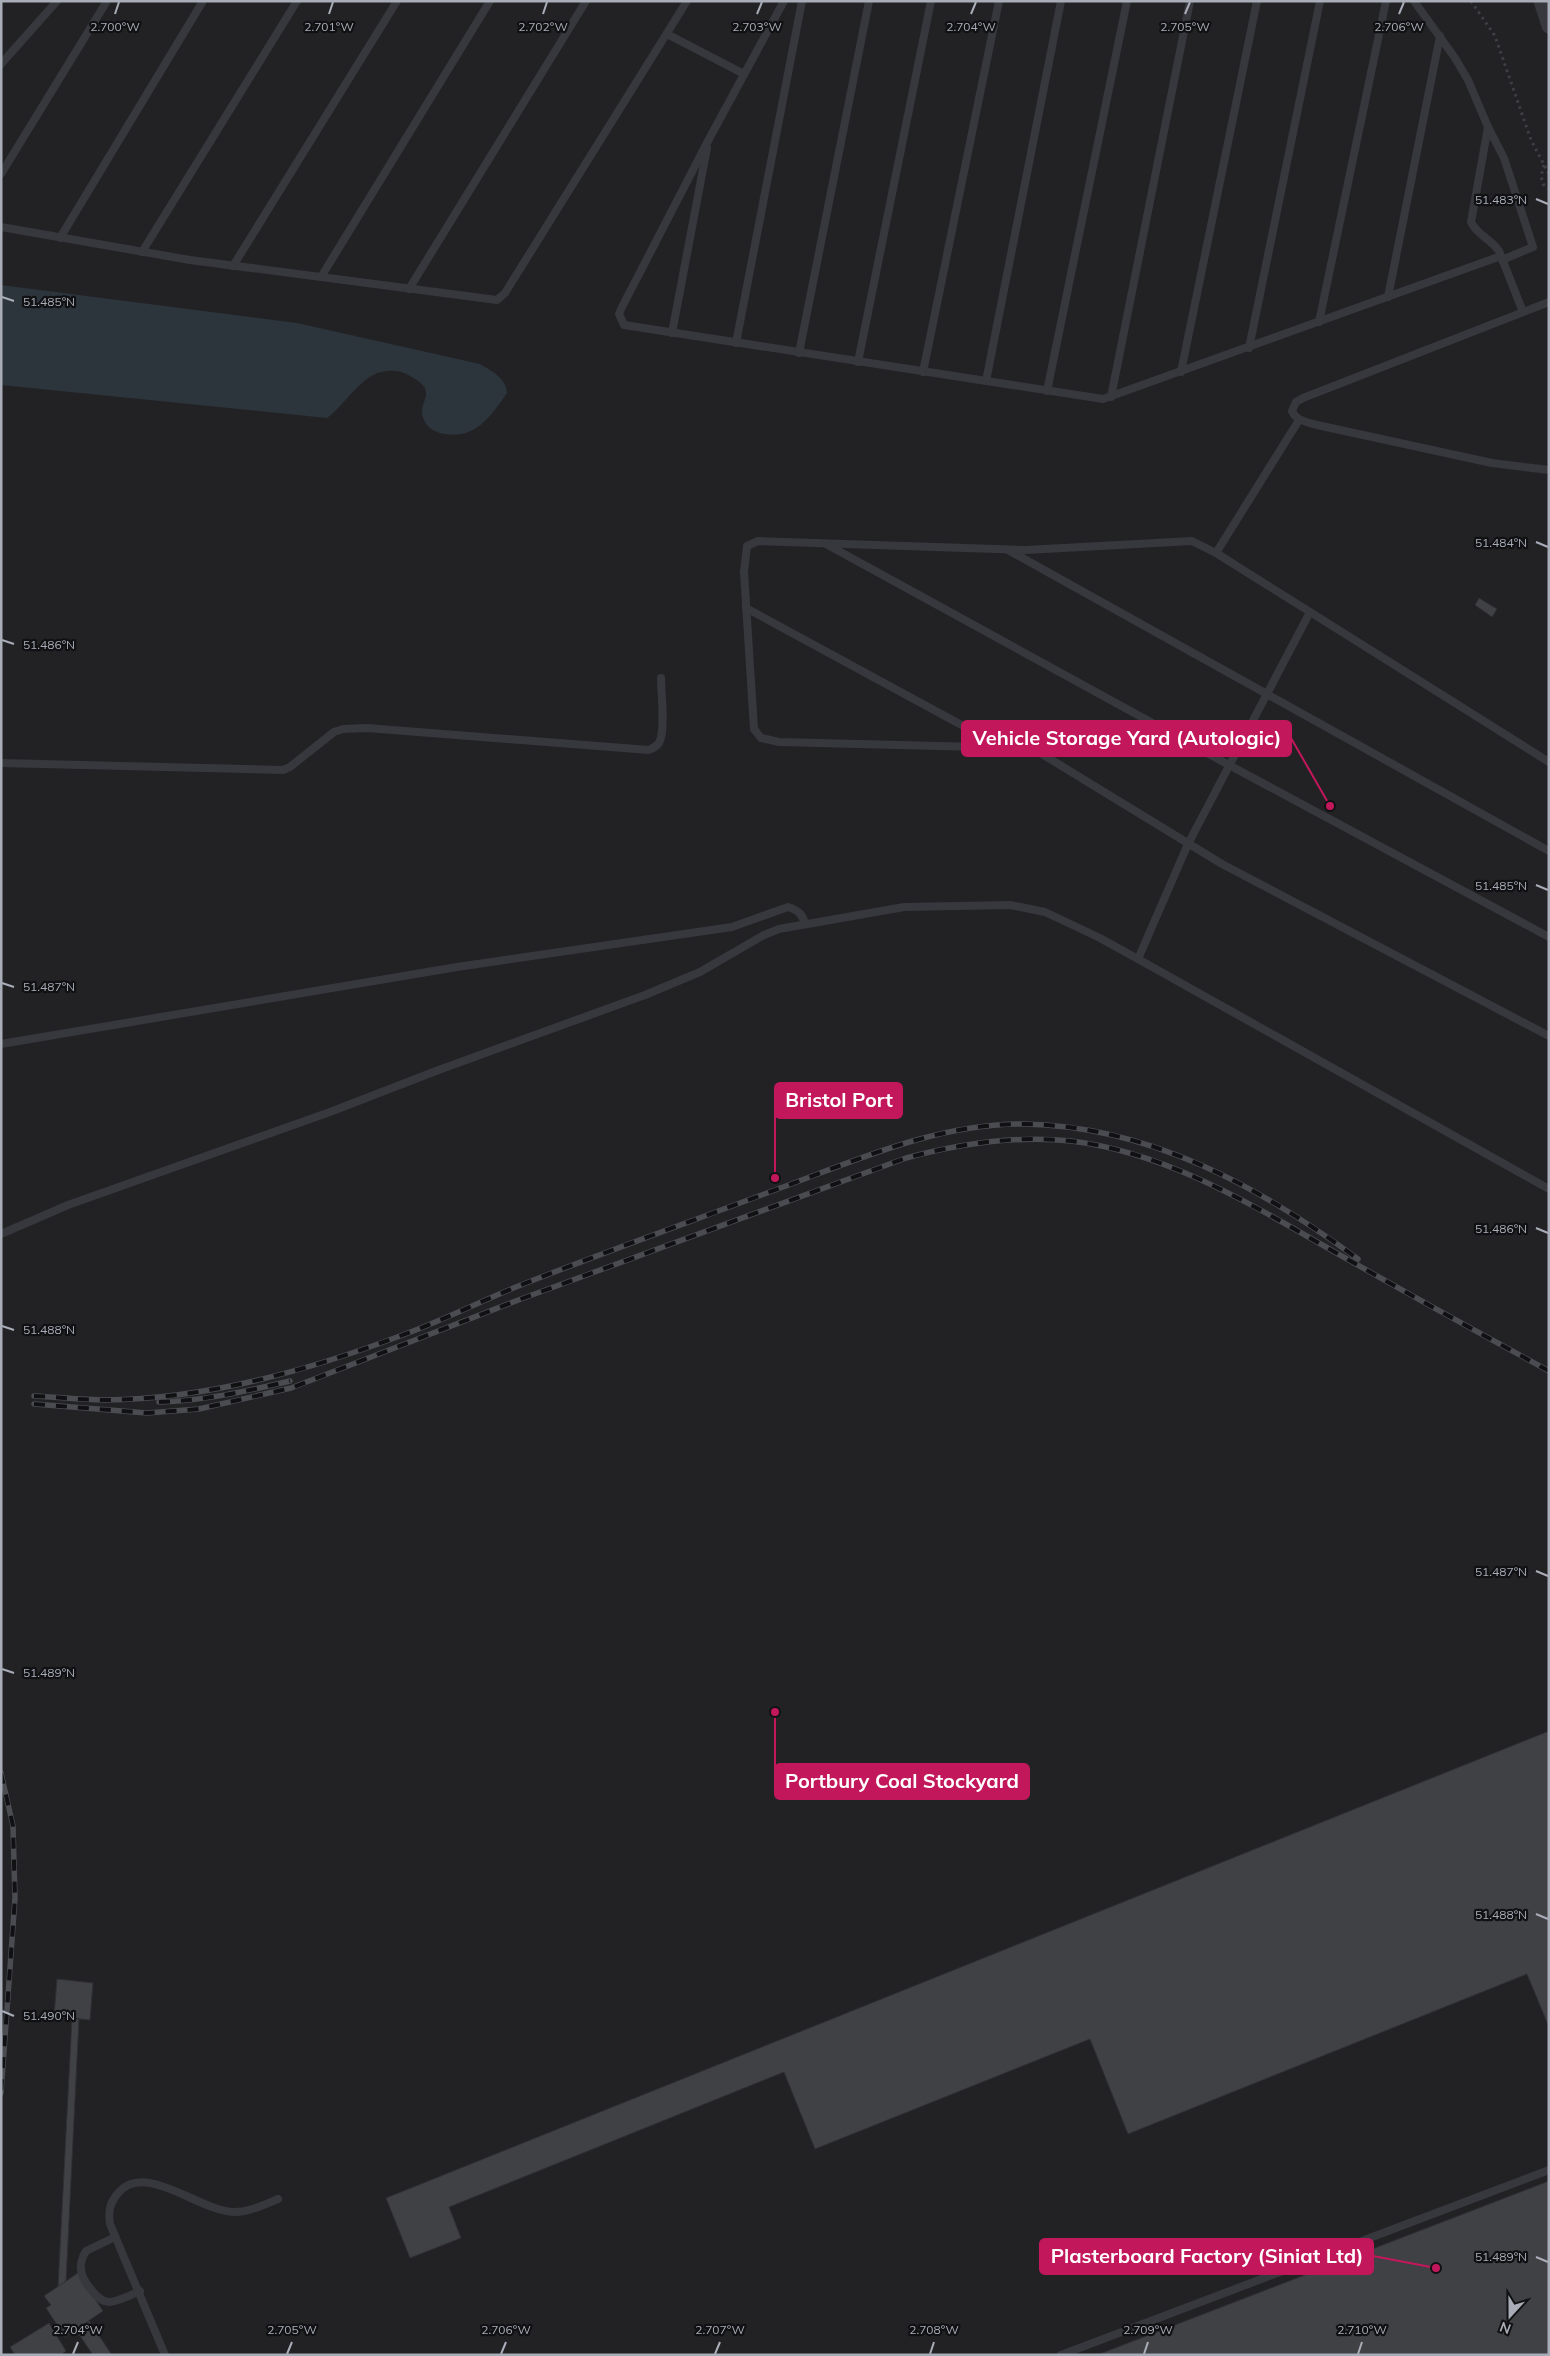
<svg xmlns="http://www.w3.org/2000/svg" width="1550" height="2356" font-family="Mulish,sans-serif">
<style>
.built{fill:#222225}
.water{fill:#2c353c}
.building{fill:#404145;stroke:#303034}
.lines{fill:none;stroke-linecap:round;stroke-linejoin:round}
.path{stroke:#3d3f44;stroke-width:3;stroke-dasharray:2.5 4;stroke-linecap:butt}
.service{stroke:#37383d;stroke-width:8}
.minor{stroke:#37383d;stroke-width:15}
.rail-casing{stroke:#4a4c52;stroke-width:5.5}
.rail{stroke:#111113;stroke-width:4;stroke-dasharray:11;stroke-linecap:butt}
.ticks{fill:none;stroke:#a8adb8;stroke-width:2}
.ticks-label{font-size:12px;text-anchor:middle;fill:#a8adb8;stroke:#111113;stroke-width:4.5;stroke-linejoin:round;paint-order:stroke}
.leader{fill:none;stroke:#c2185b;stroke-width:2}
.callout-dot{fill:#c2185b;stroke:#111113;stroke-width:2}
.callout{fill:#c2185b;stroke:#c2185b;stroke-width:2}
.callout-label{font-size:20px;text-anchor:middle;font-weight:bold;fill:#fff}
</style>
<rect width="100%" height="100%" fill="#161618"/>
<rect class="built" x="1" y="1" width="1548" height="2354"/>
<path class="water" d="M 1,285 L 297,323 L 480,364 C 492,371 506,378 507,393 C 491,416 476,439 445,434 C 437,433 427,428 424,420 C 415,401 442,393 410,376 C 401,370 391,370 381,372 C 361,376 344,406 327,418 L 1,385 Z"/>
<g class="building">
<path d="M 1479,598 L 1497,609 L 1492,617 L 1475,605 Z"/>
<path d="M 1549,1731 L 1549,2027 L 1527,1974 L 1128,2134 L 1090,2039 L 815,2149 L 784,2072 L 449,2207 L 461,2238 L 410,2258 L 386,2198 Z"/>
<path d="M 57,1979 L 93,1983 L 90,2020 L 54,2016 Z"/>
<path d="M 72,2018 L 79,2019 L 66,2281 L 58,2287 Z"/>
<path d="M 1549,2181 L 1549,2355 L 1097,2355 Z"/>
<path d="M 78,2273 L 103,2311 L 65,2337 L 46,2308 L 51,2305 L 44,2296 Z"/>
<path d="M 89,2321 L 112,2355 L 93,2355 L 76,2330 Z"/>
<path d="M 49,2323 L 66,2351 L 61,2355 L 15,2355 L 10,2347 Z"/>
</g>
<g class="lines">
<g class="path">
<path d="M 1471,1 L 1495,36 L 1531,140 L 1549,174"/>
<path d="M 1544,165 L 1541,176 L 1543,184 L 1549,189"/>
</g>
<g class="service">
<path d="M 784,1 L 709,139 L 622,307 L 619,314 L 624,325 L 1103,399 L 1501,256"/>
<path d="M 1414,1 L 1455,58 L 1468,80 L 1488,127 L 1471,222 C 1477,235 1491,239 1499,251 L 1523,312"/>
<path d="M 667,34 L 744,74"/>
<path d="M 1,64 L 57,1"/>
<path d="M 1488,127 L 1504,158 L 1533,247 L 1502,260"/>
<path d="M 1,174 L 107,1"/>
<path d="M 1,227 L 190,260 L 497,300 L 505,293 L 687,1"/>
<path d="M 60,238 L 203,1"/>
<path d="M 142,252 L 297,1"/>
<path d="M 233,266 L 397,1"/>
<path d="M 321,277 L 490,1"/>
<path d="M 409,289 L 586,1"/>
<path d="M 1388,297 L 1440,36"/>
<path d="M 1549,302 L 1303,398 L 1296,402 L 1292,411 C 1296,421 1307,422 1317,425 L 1492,463 L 1549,470"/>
<path d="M 1319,322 L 1386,1"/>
<path d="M 672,333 L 707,148"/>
<path d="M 736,343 L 802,1"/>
<path d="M 1249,348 L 1320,1"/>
<path d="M 799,353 L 869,1"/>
<path d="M 858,362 L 931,1"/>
<path d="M 923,372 L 999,1"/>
<path d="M 1181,372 L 1257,1"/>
<path d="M 986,381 L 1061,1"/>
<path d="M 1047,391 L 1127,1"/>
<path d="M 1111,397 L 1190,1"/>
<path d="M 826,544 L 1229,765 L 1549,937"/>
<path d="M 1008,550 L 1549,851"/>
<path d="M 1216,553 L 1299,420"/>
<path d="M 746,608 L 1002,747"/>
<path d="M 1549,762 L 1216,553 L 1192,541 L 1026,550 L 758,541 L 747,546 L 744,572 L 754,729 L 761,738 L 779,742 L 1019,748 L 1037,751 L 1222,864 L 1549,1036"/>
<path d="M 1,763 L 283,770 L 290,767 L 334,732 L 343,729 L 367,728 L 649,750 C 653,748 656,747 659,743 C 666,731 661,693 661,678"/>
<path d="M 1138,959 L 1188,844 L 1310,612"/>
<path d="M 1,1044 L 457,967 L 732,927 L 788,907 C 798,910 802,914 805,923"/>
<path d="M 1,1234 L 68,1205 L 330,1112 L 436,1071 L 645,995 L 700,972 L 764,935 L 779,929 L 904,907 L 1010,905 L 1045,912 L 1098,937 L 1138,959 L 1549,1189"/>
<path d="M 115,2237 L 86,2251 C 83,2256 80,2263 81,2269 C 81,2279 98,2303 110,2302 C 120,2301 131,2295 140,2291"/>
<path d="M 165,2355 L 110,2224 C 108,2211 110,2202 119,2192 C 146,2162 199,2211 234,2212 C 249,2212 264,2205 278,2199"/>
<path d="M 1061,2355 L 1549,2170"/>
</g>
<path class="minor" d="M 1541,1 L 1549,26"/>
<defs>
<g id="rail">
<path d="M 34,1396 C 58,1397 81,1400 105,1400 C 206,1399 306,1371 400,1336 C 439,1322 477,1303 516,1287 C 599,1254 684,1224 767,1193 C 850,1163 935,1123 1024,1124 C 1150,1126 1260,1187 1358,1259"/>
<path d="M 159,1402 C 204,1401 247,1391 290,1381"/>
<path d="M 34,1404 L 147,1413 L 199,1409 L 291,1388 L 521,1299 L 906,1158 C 959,1144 1015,1135 1071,1141 C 1172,1153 1260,1210 1347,1259 C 1414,1297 1481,1334 1549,1371"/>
<path d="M 1,1773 L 13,1826 L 15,1898 L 1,2093"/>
</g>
</defs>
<use href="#rail" class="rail-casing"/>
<use href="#rail" class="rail"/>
</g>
<path class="ticks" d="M 115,14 L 119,2M 329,14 L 333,2M 543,14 L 547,2M 757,14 L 762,2M 971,14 L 976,2M 1185,14 L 1190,2M 1399,14 L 1404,2M 1536,199 L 1548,204M 2,297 L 14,301M 1536,542 L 1548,547M 2,640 L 14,644M 1536,885 L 1548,890M 2,983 L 14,987M 1536,1228 L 1548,1233M 2,1326 L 14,1330M 1536,1571 L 1548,1576M 2,1669 L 14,1673M 1536,1914 L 1548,1919M 2,2011 L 14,2016M 1536,2257 L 1548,2262M 73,2354 L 78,2342M 287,2354 L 292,2342M 501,2354 L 506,2342M 715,2354 L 720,2342M 930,2354 L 934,2342M 1144,2354 L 1148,2342M 1358,2354 L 1362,2342"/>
<g class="ticks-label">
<text x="329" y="31">2.701°W</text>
<text x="543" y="31">2.702°W</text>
<text x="115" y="31">2.700°W</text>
<text x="757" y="31">2.703°W</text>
<text x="971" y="31">2.704°W</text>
<text x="1185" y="31">2.705°W</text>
<text x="1399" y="31">2.706°W</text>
<text x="1501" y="204">51.483°N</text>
<text x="49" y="306">51.485°N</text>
<text x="1501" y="547">51.484°N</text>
<text x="49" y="649">51.486°N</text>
<text x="1501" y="890">51.485°N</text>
<text x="49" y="991">51.487°N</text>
<text x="1501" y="1233">51.486°N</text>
<text x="49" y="1334">51.488°N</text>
<text x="1501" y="1576">51.487°N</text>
<text x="49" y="1677">51.489°N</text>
<text x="1501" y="1919">51.488°N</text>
<text x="49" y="2020">51.490°N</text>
<text x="1501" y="2261">51.489°N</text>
<text x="78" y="2334">2.704°W</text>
<text x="292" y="2334">2.705°W</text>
<text x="506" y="2334">2.706°W</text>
<text x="720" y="2334">2.707°W</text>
<text x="934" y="2334">2.708°W</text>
<text x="1148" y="2334">2.709°W</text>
<text x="1362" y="2334">2.710°W</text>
</g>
<path class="leader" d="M1330 806L1291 738M775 1178L775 1100M775 1712L775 1781M1436 2268L1373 2256"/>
<g class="callout-dot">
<circle cx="1330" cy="806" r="5"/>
<circle cx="775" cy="1178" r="5"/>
<circle cx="775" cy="1712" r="5"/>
<circle cx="1436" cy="2268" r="5"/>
</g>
<g class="callout">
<rect x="962" y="721" width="329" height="35" rx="5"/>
<rect x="775" y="1083" width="127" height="35" rx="5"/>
<rect x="775" y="1764" width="254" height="35" rx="5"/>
<rect x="1040" y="2239" width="333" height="35" rx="5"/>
</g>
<g class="callout-label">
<text x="1127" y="745">Vehicle Storage Yard (Autologic)</text>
<text x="839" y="1107">Bristol Port</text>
<text x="902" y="1788">Portbury Coal Stockyard</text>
<text x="1207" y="2263">Plasterboard Factory (Siniat Ltd)</text>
</g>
<rect width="1550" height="2356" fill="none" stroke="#a8adb8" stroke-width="5"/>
<g transform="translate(1510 2316) rotate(201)" stroke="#111113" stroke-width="4" paint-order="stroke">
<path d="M0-4L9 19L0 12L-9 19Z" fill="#a8adb8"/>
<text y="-8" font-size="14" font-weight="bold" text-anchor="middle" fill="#a8adb8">N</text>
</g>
</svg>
